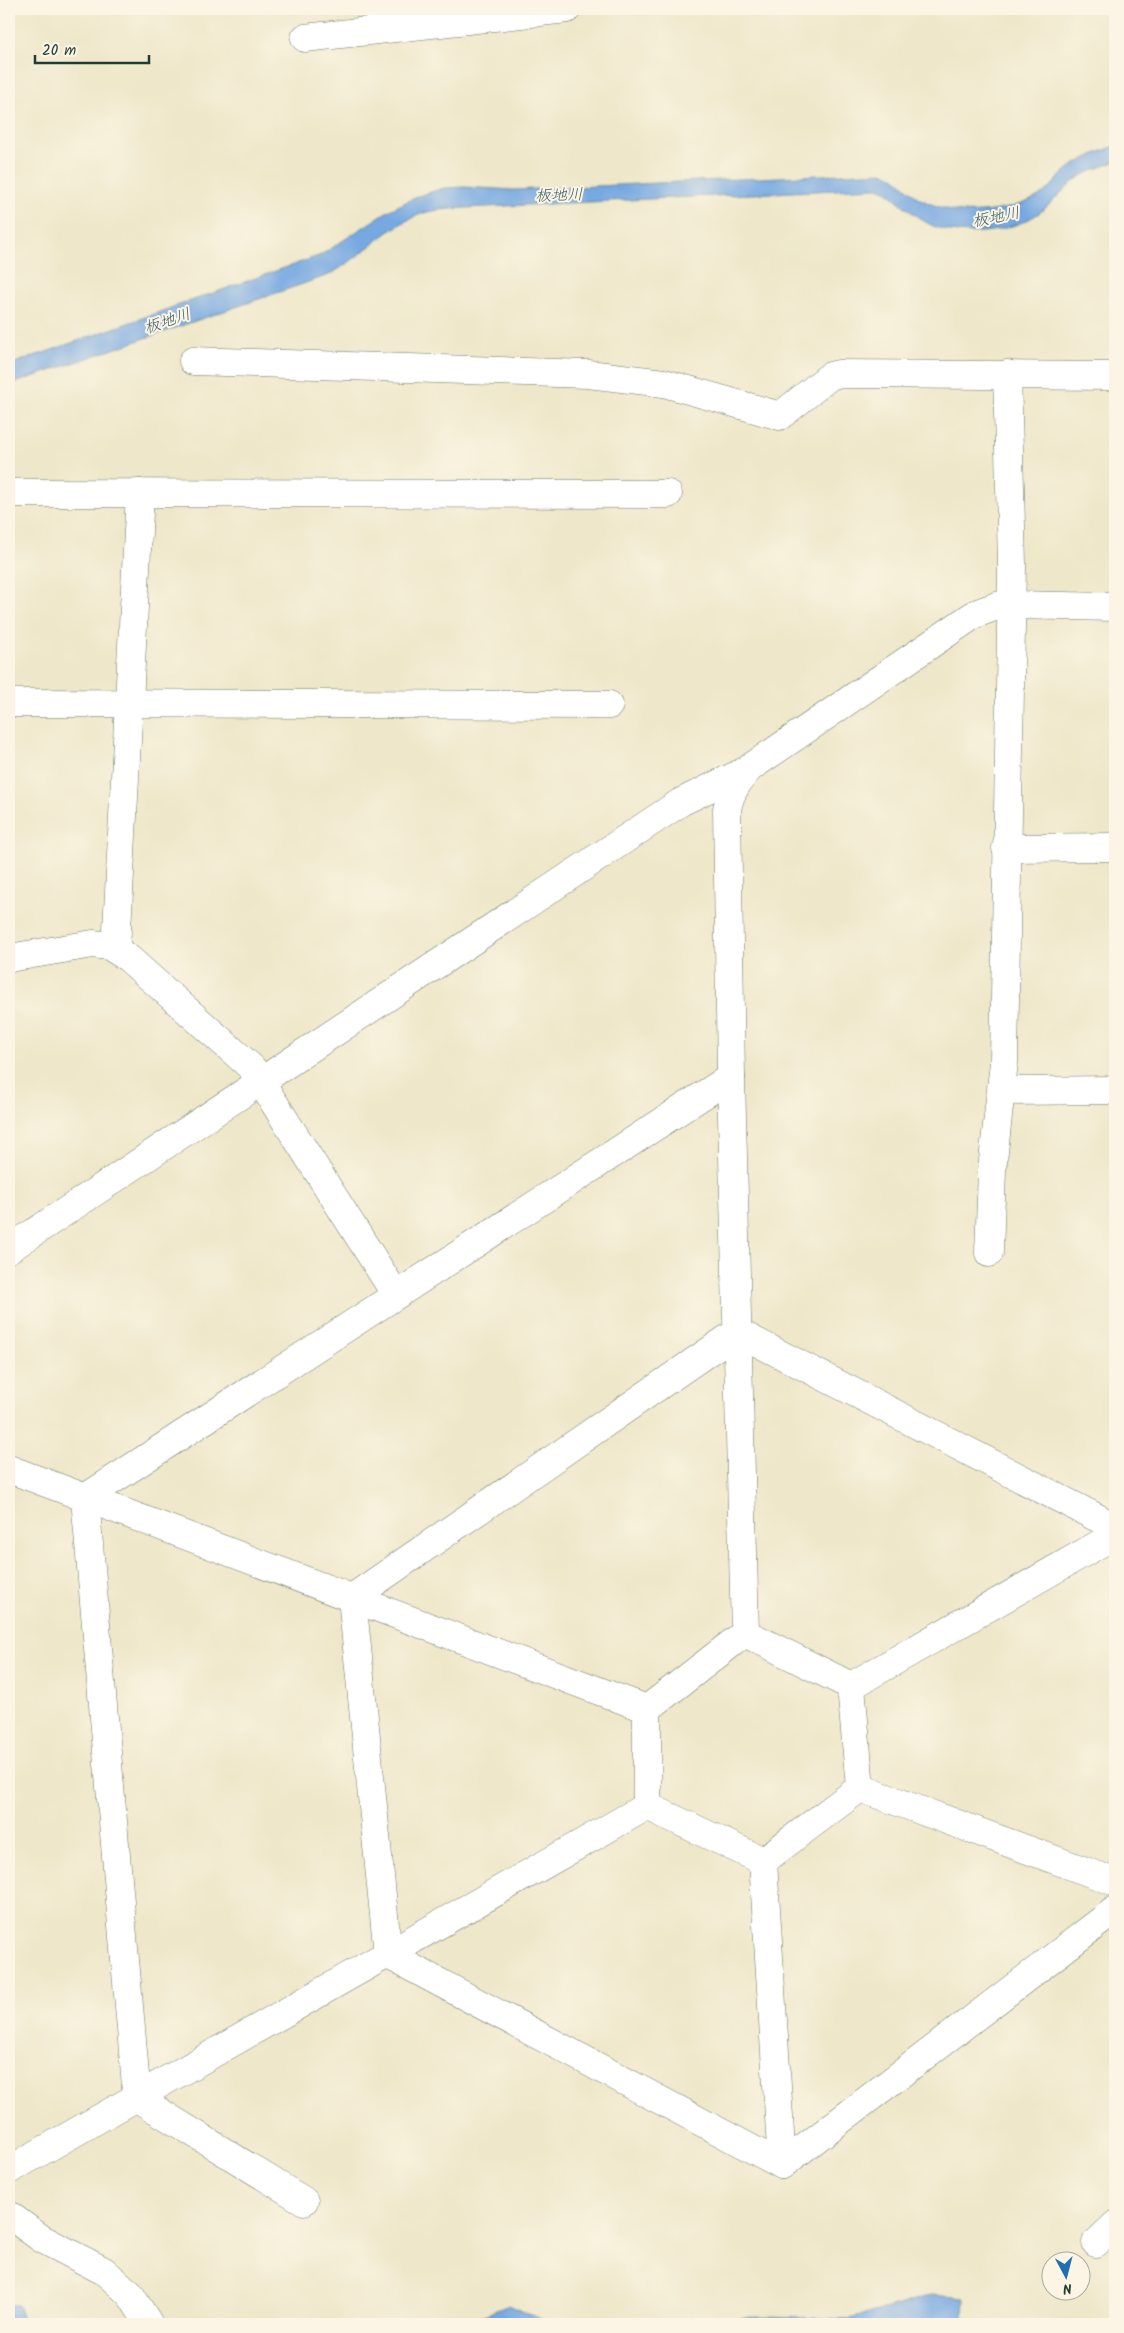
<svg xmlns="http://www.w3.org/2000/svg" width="1124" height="2333" font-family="Kalam,'Klee One',sans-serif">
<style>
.water{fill:#76a8e1;stroke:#4a728a}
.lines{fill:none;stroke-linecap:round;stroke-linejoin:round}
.minor-casing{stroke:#677868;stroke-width:29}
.minor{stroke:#fff;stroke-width:28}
.labels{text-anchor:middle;stroke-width:4;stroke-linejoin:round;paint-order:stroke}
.water-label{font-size:16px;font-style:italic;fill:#395d68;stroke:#fcf5e5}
</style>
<rect width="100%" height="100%" fill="#fcf5e5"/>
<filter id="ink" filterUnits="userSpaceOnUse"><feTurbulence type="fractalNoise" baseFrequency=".02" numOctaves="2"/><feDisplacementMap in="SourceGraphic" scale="10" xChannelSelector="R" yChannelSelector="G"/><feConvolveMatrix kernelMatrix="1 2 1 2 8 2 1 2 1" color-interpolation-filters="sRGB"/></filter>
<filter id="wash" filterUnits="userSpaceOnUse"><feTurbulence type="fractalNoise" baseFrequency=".0096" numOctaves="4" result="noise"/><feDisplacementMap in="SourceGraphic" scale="20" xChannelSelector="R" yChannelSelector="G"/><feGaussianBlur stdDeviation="1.12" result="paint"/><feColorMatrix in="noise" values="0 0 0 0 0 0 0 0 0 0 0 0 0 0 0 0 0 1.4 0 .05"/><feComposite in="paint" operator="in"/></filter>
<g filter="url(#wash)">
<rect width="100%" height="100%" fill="#eee7c9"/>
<g class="water">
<path d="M 1115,146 L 1115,162 C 1101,167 1086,172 1074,181 C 1063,190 1054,201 1043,210 C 1016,232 963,240 931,225 C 913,216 899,200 882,188 L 876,188 L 466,208 C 453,209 437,209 424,213 C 388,225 362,257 329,275 L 9,385 L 9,365 L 321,255 L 388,211 L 418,196 L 444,188 L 464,187 L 514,190 L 882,172 C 896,175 905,187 916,196 C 925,203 940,207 951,210 C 977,217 1025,208 1046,191 C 1054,185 1059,176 1067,170 C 1082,159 1099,152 1115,146 Z"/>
<path d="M 932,2295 L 964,2298 L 963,2318 L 981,2324 L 612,2324 L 759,2317 L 850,2319 Z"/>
<path d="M 9,2305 L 18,2305 L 25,2324 L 9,2324 Z"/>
<path d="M 509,2305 L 551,2324 L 462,2324 L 467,2322 Z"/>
</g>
</g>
<g filter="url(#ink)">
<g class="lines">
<defs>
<g id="minor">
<path d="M 305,38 L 567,9"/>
<path d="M 193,361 L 588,374 L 664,383 L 780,416 L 830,376 L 838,374 L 1115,376"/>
<path d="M 9,493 L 668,494"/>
<path d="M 9,703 L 609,705"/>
<path d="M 1006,848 L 1115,847"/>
<path d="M 116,949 L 140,493"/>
<path d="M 9,958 L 93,944 L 109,946 L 128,958 L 252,1068 L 396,1295"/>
<path d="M 1002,1091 L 1115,1090"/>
<path d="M 9,1249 L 681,802 L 745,771"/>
<path d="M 989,1253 L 992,1170 L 1004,1062 L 1012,564 L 1007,374"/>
<path d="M 9,1469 L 647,1709"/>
<path d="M 1115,1527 L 737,1332 L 352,1598 L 388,1955 L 782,2165 L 1115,1910"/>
<path d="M 745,1633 L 731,1077 L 727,809 C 731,791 738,780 751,767 L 975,614 L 997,606 L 1011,605 L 1115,607"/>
<path d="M 745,1633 L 851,1686 L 860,1788 L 763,1861 L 647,1806 L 647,1709 Z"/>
<path d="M 851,1686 L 1115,1535"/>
<path d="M 860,1788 L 1115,1882"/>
<path d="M 763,1861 L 782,2165"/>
<path d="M 9,2170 L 647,1806"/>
<path d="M 304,2201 L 137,2098 L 85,1498 L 731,1077"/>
<path d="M 9,2215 L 42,2239 L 104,2271 L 130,2294 L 149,2324"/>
<path d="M 1096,2243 L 1115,2225"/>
</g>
</defs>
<use href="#minor" class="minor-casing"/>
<use href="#minor" class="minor"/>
</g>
</g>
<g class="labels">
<g class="water-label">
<text transform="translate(559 194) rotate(-2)" y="6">板地川</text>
<text transform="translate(996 216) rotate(-11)" y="6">板地川</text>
<text transform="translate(167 320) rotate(-19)" y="6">板地川</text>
</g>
</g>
<rect width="1124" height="2333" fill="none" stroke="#fcf5e5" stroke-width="30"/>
<g transform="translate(1066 2276) rotate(173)"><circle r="24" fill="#fcf5e5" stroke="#a4ab9e"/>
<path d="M0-4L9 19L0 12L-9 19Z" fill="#1f6fb2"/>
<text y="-8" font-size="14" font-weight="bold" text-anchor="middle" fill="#1f3d34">N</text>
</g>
<path d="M35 55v8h114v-8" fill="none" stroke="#1f3d34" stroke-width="2.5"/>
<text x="42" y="55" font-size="15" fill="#1f3d34" stroke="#fcf5e5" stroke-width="4" paint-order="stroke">20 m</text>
</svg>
